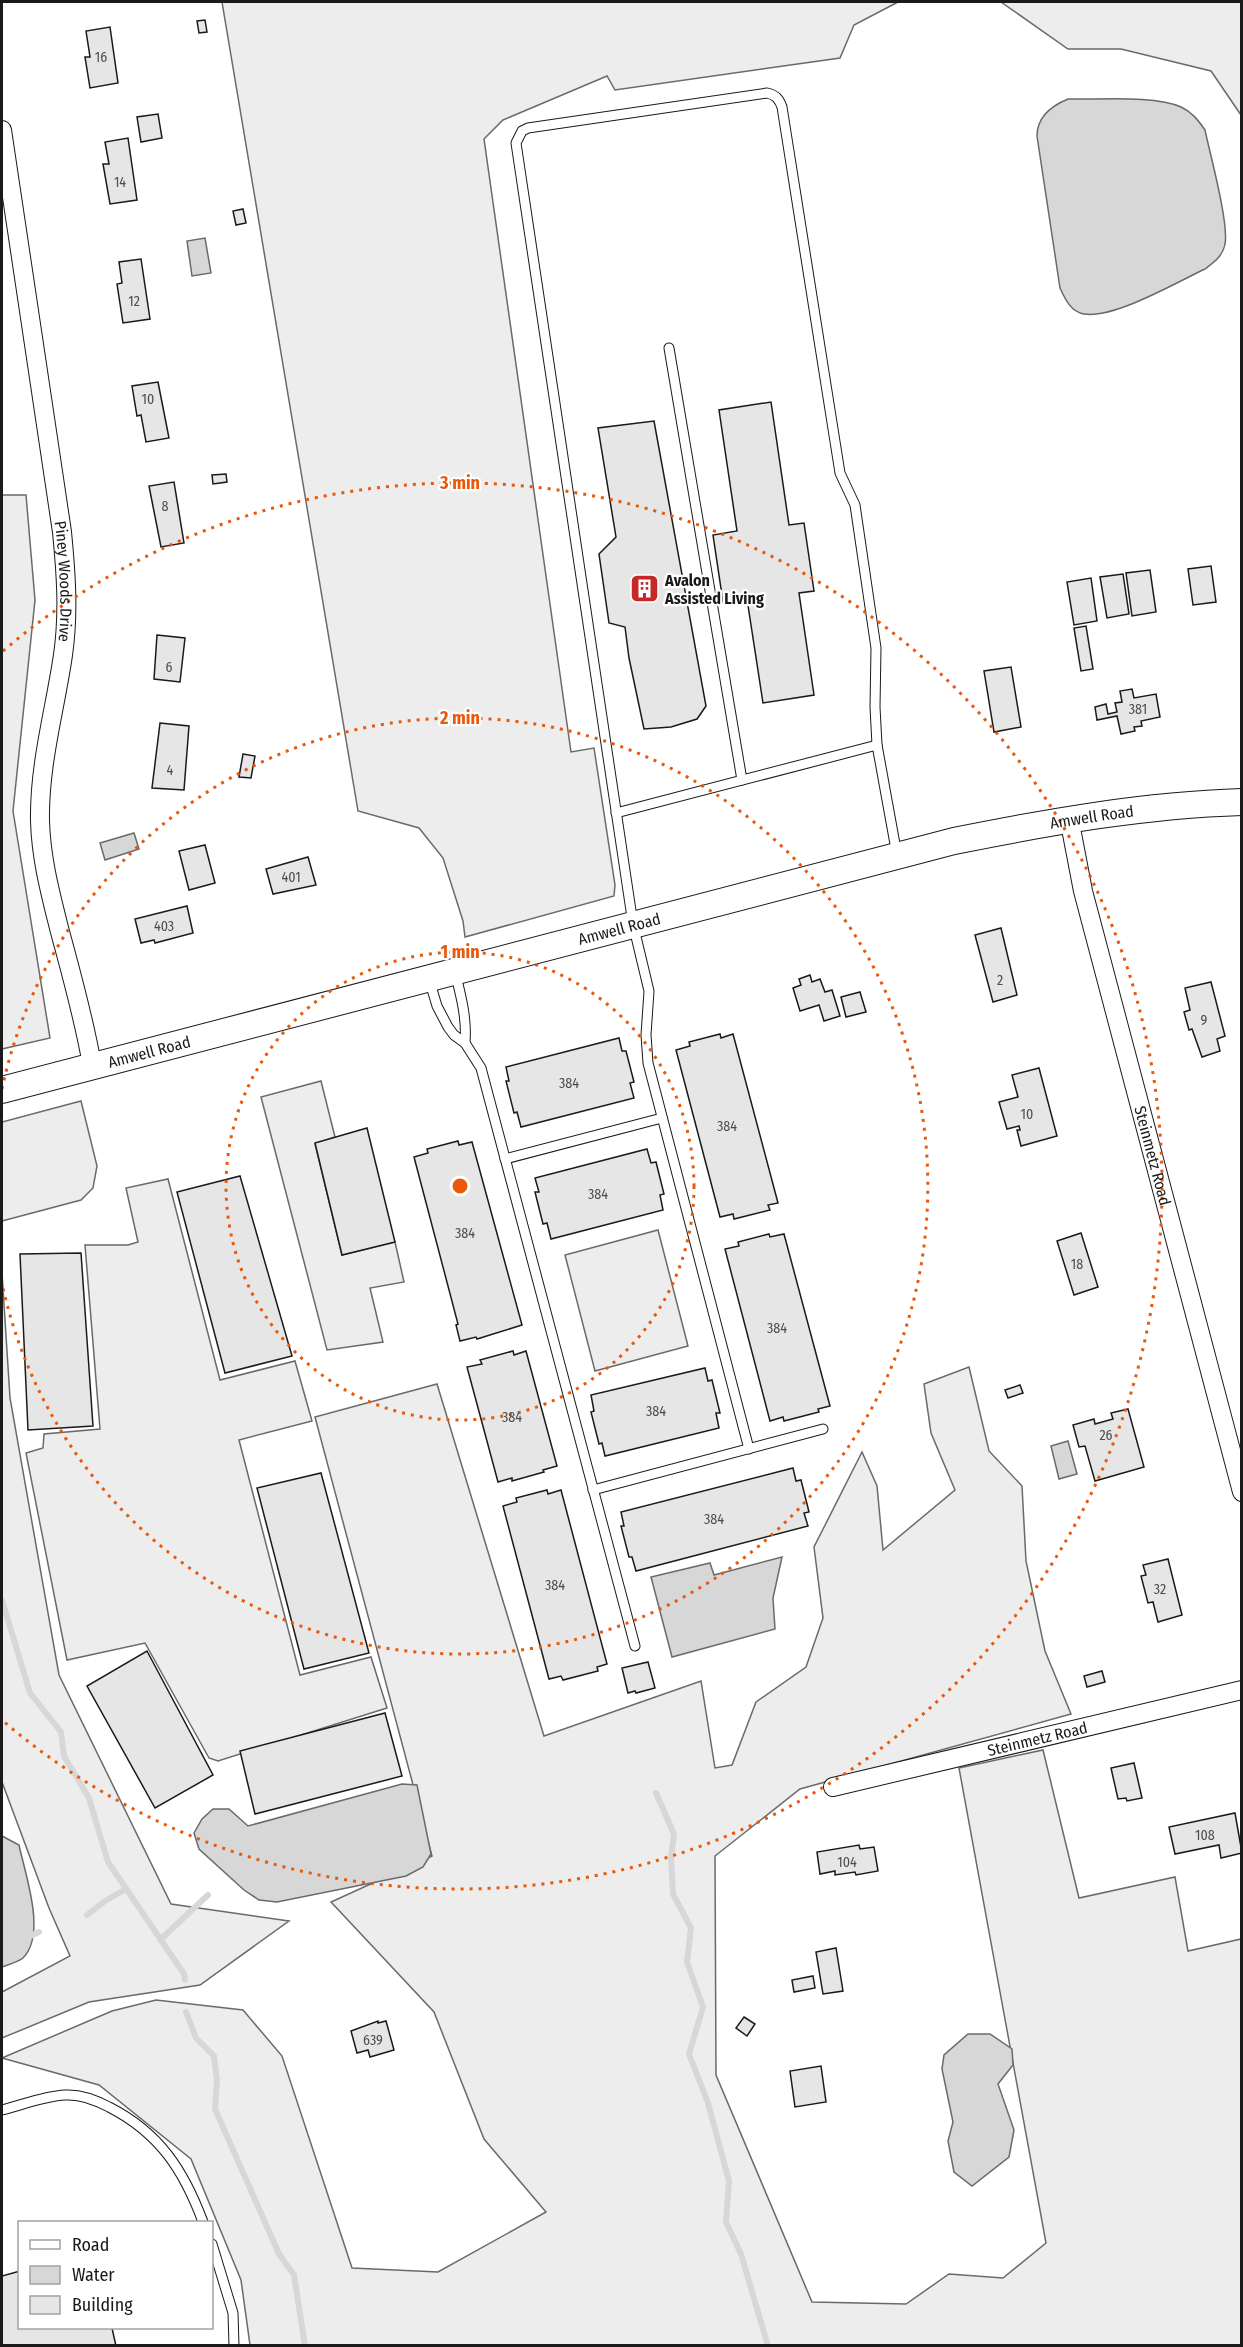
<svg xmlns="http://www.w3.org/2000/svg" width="1243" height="2347" font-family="'Fira Sans Condensed',sans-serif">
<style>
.built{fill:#ededed;stroke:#6a6a6a;stroke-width:1.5}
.water{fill:#d7d7d7;stroke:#6a6a6a;stroke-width:1.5}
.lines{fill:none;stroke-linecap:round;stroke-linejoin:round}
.stream{stroke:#d7d7d7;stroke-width:6}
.building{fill:#e6e6e6;stroke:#1a1a1a;stroke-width:1.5}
.service-casing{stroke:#1a1a1a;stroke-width:11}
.minor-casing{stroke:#1a1a1a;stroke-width:20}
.secondary-casing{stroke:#1a1a1a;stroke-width:28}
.service{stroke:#fff;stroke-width:9}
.minor{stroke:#fff;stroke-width:18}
.secondary{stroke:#fff;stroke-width:26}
.ring{fill:none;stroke:#e8590c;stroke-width:3;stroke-dasharray:3 6}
.labels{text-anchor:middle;stroke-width:4.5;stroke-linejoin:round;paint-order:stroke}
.number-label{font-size:14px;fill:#4d4d4d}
.poi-label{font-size:16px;font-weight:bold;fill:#1a1a1a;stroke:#fff;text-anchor:start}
.street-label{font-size:16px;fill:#1a1a1a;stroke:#fff}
.centre{fill:#e8590c;stroke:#fff;stroke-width:3}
.ring-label{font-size:18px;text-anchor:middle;font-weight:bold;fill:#e8590c;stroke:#fff;stroke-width:4.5;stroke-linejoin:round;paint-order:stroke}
</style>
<rect width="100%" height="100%" fill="#fff"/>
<g class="built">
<path d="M 222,2 L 898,2 L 854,25 L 840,58 L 615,90 L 607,76 L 503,120 L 484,139 L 571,752 L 594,748 L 615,885 L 614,896 L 465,937 L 463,921 L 443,858 L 419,828 L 358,811 Z"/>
<path d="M 1001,2 L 1241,2 L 1241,115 L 1211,71 L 1121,49 L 1068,49 Z"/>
<path d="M 2,495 L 26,495 L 35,600 L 13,811 L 50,1038 L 2,1049 Z"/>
<path d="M 321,1081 L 335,1137 L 315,1144 L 342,1255 L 395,1242 L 404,1282 L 370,1288 L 383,1342 L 327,1350 L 261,1097 Z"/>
<path d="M 81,1101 L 97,1166 L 93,1188 L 81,1200 L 2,1221 L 2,1122 Z"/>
<path d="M 168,1179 L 220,1380 L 295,1361 L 312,1421 L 239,1440 L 300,1675 L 371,1657 L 387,1708 L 218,1761 L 209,1758 L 145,1643 L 67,1660 L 26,1453 L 43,1448 L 44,1434 L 100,1429 L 85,1245 L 128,1245 L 138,1242 L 126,1188 Z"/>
<path d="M 658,1230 L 688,1346 L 595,1371 L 565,1255 Z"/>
<path d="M 2,1273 L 10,1398 L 59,1675 L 171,1904 L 289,1921 L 200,1985 L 89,2002 L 2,2038 L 2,1992 L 70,1956 L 49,1908 L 2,1782 Z"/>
<path d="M 969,1367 L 989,1451 L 1022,1486 L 1026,1561 L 1045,1651 L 1071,1714 L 800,1789 L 715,1856 L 716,2075 L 812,2302 L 906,2304 L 949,2274 L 1003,2278 L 1046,2243 L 959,1768 L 1043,1750 L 1079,1898 L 1175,1877 L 1188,1951 L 1241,1939 L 1241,2345 L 250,2345 L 241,2280 L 191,2159 L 99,2085 L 2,2058 L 112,2011 L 156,2000 L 243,2010 L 282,2056 L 352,2268 L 438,2272 L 546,2212 L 484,2139 L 434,2012 L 331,1902 L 432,1856 L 315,1417 L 437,1384 L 544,1736 L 701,1681 L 715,1768 L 732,1765 L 756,1702 L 806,1667 L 823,1618 L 814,1547 L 862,1452 L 877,1486 L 883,1550 L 955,1490 L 931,1433 L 924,1384 Z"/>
</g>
<g class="water">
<path d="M 1068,99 C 1098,100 1155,95 1181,107 C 1192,112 1198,120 1205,130 C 1210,154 1229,223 1225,244 C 1223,256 1214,262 1205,269 C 1177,282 1114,319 1084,314 C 1071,312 1065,299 1060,288 L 1037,136 C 1037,117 1051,106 1068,99 Z"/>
<path d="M 205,238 L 211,273 L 192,276 L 187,241 Z"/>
<path d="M 134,833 L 139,849 L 105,860 L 100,843 Z"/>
<path d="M 1068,1441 L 1077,1474 L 1059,1479 L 1051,1446 Z"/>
<path d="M 782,1557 L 773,1598 L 775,1629 L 672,1657 L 651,1577 L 710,1563 L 714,1575 Z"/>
<path d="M 402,1784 L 417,1785 L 431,1854 L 423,1867 L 406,1876 L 277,1902 L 259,1900 L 244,1890 L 199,1849 L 194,1833 L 202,1819 L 213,1809 L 229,1809 L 248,1826 Z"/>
<path d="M 2,1836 L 19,1845 C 25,1874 47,1934 23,1958 C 18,1962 8,1965 2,1967 Z"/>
<path d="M 968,2034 L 990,2034 L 1012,2049 L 1013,2065 L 998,2084 L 1014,2130 L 1009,2157 L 972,2186 L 954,2172 L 948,2141 L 953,2122 L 942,2069 L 944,2055 Z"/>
</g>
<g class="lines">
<g class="stream">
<path d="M 2,1600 L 30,1693 L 61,1732 L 64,1756 L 89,1798 L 108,1862 L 184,1974 L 185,1980"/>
<path d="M 656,1793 L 674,1834 L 671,1857 L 673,1894 L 691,1928 L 687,1962 L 703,2007 L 689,2054 L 708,2103 L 729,2181 L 726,2222 L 741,2254 L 768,2346"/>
<path d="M 87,1915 L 105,1901 L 126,1889"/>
<path d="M 26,1938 L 39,1932"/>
<path d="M 160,1940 L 208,1895"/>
<path d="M 186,2012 L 196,2038 L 214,2056 L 217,2081 L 215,2109 L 279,2254 L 294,2275 L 305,2346"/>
</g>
</g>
<g class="building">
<path d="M 205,20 L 207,32 L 199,33 L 197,21 Z"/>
<path d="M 110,27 L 118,83 L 90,88 L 85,57 L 90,57 L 86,31 Z"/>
<path d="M 158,114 L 162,138 L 141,142 L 137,117 Z"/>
<path d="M 128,138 L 137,200 L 110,204 L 103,164 L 109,164 L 105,142 Z"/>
<path d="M 243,209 L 246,223 L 236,225 L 233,211 Z"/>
<path d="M 141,259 L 150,319 L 123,323 L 117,284 L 122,283 L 119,262 Z"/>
<path d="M 158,382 L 169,438 L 146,442 L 141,415 L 137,416 L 132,386 Z"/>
<path d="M 771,402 L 789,525 L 804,523 L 814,591 L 799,593 L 814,695 L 763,703 L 747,599 L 723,602 L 713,535 L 737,531 L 719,410 Z"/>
<path d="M 654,421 L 706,706 L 697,719 L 671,727 L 644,729 L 629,658 L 625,627 L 609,623 L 599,554 L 616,537 L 598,428 Z"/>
<path d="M 226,474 L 227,482 L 213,484 L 212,475 Z"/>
<path d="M 174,482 L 184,543 L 161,547 L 149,486 Z"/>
<path d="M 1211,566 L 1216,602 L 1193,605 L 1188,569 Z"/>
<path d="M 1150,570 L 1156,612 L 1132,616 L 1126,573 Z"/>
<path d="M 1123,574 L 1129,614 L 1107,618 L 1100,577 Z"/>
<path d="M 1091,578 L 1097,621 L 1074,625 L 1067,582 Z"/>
<path d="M 1086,626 L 1093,669 L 1081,671 L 1074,628 Z"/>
<path d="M 157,635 L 185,638 L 180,682 L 154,679 Z"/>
<path d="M 1011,667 L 1021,727 L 994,732 L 984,671 Z"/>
<path d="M 1132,689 L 1134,698 L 1156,694 L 1160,717 L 1141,721 L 1142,726 L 1134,727 L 1135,731 L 1121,734 L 1117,716 L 1097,720 L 1095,707 L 1106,704 L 1108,714 L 1117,712 L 1115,703 L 1122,702 L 1120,691 Z"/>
<path d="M 160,723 L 189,726 L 184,790 L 152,788 Z"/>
<path d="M 243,754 L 255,756 L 251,778 L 239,777 Z"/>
<path d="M 205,845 L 215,883 L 189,890 L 179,851 Z"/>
<path d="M 308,857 L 316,885 L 273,894 L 266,869 Z"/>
<path d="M 187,906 L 193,933 L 155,943 L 154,940 L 141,943 L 135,919 Z"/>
<path d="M 1001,928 L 1017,995 L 993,1002 L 975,935 Z"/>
<path d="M 810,975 L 812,982 L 820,979 L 825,992 L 832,990 L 840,1016 L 824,1021 L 819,1005 L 800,1011 L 793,988 L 801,985 L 799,979 Z"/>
<path d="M 1211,982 L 1225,1036 L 1217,1039 L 1220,1051 L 1202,1057 L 1192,1029 L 1189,1030 L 1184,1012 L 1190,1010 L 1185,988 Z"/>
<path d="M 860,992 L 866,1012 L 846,1017 L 841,997 Z"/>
<path d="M 720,1034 L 721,1038 L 733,1034 L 778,1203 L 768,1205 L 770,1210 L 734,1219 L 733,1214 L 720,1217 L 676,1050 L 690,1046 L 689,1042 Z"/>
<path d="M 619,1038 L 622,1051 L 626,1051 L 634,1082 L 630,1083 L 634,1098 L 521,1127 L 517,1112 L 514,1113 L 506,1081 L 509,1081 L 506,1067 Z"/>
<path d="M 1039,1068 L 1057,1136 L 1021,1146 L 1017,1130 L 1020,1130 L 1019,1126 L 1007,1129 L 999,1102 L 1018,1097 L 1012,1075 Z"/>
<path d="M 367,1128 L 395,1242 L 342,1255 L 315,1143 Z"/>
<path d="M 458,1141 L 459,1145 L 472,1142 L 522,1325 L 477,1339 L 476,1337 L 460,1341 L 456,1325 L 458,1324 L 414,1157 L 428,1153 L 427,1149 Z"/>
<path d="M 647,1149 L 651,1163 L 656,1162 L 664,1194 L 660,1195 L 663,1210 L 551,1239 L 547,1223 L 543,1224 L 535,1192 L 539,1192 L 535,1178 Z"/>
<path d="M 240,1176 L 292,1356 L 225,1373 L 177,1192 Z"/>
<path d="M 1081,1233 L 1098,1287 L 1074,1295 L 1057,1241 Z"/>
<path d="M 769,1234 L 770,1237 L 784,1234 L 830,1406 L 818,1409 L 819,1412 L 784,1421 L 783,1417 L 770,1421 L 725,1249 L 739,1246 L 738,1242 Z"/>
<path d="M 81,1253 L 93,1426 L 28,1430 L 20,1254 Z"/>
<path d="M 513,1351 L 514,1355 L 526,1351 L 557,1466 L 543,1470 L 544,1472 L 512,1481 L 512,1478 L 498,1482 L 467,1367 L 482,1364 L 480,1360 Z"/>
<path d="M 705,1368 L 708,1381 L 712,1380 L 720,1413 L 716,1413 L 719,1428 L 605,1456 L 602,1443 L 599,1444 L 591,1412 L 594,1411 L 591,1395 Z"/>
<path d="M 1020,1385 L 1023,1393 L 1008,1398 L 1005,1390 Z"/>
<path d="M 1128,1409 L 1144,1467 L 1095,1481 L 1085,1446 L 1079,1447 L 1073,1425 L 1094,1419 L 1095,1424 L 1113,1419 L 1111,1413 Z"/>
<path d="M 793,1468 L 796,1481 L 801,1480 L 809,1512 L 804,1513 L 808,1526 L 636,1571 L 632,1557 L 629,1557 L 621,1526 L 624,1526 L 621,1512 Z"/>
<path d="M 321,1473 L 369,1653 L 304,1669 L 257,1488 Z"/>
<path d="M 547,1490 L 548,1494 L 561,1490 L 607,1664 L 597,1667 L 598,1671 L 563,1680 L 561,1676 L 549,1679 L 503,1506 L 517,1502 L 516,1498 Z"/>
<path d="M 1168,1559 L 1182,1615 L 1158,1622 L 1153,1602 L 1148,1603 L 1141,1576 L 1146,1575 L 1143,1565 Z"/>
<path d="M 147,1651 L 213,1775 L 155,1808 L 87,1686 Z"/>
<path d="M 648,1662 L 655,1688 L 636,1693 L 635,1691 L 628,1693 L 622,1668 Z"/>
<path d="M 1102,1671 L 1105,1682 L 1087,1687 L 1084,1676 Z"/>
<path d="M 385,1713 L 402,1776 L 255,1814 L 240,1751 Z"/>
<path d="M 1134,1763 L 1142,1798 L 1127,1801 L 1126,1798 L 1118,1799 L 1111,1768 Z"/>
<path d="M 1235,1813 L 1242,1853 L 1221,1858 L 1219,1845 L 1175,1854 L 1169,1827 Z"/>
<path d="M 859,1845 L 860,1849 L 874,1847 L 878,1871 L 856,1875 L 855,1872 L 835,1875 L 835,1871 L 820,1874 L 817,1852 Z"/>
<path d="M 836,1948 L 843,1991 L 823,1994 L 816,1952 Z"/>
<path d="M 813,1976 L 815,1988 L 794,1992 L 792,1980 Z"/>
<path d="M 744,2017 L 755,2024 L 747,2036 L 736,2028 Z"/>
<path d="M 378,2021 L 378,2023 L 386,2021 L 394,2050 L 370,2057 L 368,2050 L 357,2053 L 351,2031 Z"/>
<path d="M 821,2066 L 826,2102 L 795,2107 L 790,2071 Z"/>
<path d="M 20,2271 L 20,2328 L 112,2328 L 116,2346 L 2,2346 L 2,2276 Z"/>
</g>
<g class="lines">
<defs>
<g id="service">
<path d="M 669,348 L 742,780"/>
<path d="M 616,813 L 877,745"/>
<path d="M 455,972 C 461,996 467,1018 465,1043"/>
<path d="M 429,979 L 437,1006 L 448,1027 L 454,1035 L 465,1043 L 481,1068 L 635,1646"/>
<path d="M 505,1159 L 662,1118"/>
<path d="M 749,1449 L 648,1063 L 646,1035 L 649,991 L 633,924 L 516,143 L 522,131 L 528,128 L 767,93 C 776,95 779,99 782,107 L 840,473 L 855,505 L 876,648 L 875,707 L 877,745 L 897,855"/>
<path d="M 593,1490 L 823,1429"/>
<path d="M 2,2110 C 22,2105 44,2096 65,2095 C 80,2094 96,2100 109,2107 C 160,2133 184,2171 203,2222"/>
<path d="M 212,2244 L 233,2313 L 234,2346"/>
</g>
<g id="minor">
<path id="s1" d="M 2,130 L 62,532 C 66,573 69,613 63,655 C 55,710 39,764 40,821 C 41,858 50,892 59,928 C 71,973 84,1018 92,1065"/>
<path id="s2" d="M 1069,818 L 1083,891 L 1242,1492"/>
<path id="s3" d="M 833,1787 L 1242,1690"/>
</g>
<g id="secondary">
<path id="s4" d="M 2,1090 L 954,841 C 1049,822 1144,805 1242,802"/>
</g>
</defs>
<use href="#service" class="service-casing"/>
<use href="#minor" class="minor-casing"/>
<use href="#secondary" class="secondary-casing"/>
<use href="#service" class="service"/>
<use href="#minor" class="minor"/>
<use href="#secondary" class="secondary"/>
</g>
<g class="ring">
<circle cx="460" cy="1186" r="234"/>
<path d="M2 1089A468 468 0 1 1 2 1283"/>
<path d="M3 651A703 703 0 1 1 3 1721"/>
</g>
<defs>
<symbol id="building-square" viewBox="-11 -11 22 22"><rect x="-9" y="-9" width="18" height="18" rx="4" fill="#c62828" stroke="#fff"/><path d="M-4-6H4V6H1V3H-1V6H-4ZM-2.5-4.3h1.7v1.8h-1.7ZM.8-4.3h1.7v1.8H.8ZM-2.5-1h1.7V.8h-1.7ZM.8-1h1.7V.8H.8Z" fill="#fff"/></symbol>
</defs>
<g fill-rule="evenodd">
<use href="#building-square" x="628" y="572" width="33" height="33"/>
</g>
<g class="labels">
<g class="number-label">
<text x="101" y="62">16</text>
<text x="120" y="187">14</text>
<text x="134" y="306">12</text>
<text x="148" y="404">10</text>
<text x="165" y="511">8</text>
<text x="169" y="672">6</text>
<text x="1138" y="714">381</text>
<text x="170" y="775">4</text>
<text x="291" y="882">401</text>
<text x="164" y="931">403</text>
<text x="1000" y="985">2</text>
<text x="1204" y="1025">9</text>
<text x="569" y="1088">384</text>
<text x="1027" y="1119">10</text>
<text x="727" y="1131">384</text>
<text x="598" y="1199">384</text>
<text x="465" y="1238">384</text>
<text x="1077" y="1269">18</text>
<text x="777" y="1333">384</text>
<text x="656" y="1416">384</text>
<text x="512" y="1422">384</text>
<text x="1106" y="1440">26</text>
<text x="714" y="1524">384</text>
<text x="555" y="1590">384</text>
<text x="1160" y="1594">32</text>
<text x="1205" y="1840">108</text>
<text x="847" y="1867">104</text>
<text x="373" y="2045">639</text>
</g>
<g class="poi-label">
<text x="665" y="586">Avalon<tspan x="665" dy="18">Assisted Living</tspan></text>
</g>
<g class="street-label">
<text dy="6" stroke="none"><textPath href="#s1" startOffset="456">Piney Woods Drive</textPath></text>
<text dy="6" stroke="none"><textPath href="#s4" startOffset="1124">Amwell Road</textPath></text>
<text dy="6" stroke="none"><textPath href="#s4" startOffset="638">Amwell Road</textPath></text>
<text dy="6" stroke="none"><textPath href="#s4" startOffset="152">Amwell Road</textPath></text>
<text dy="6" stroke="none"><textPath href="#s2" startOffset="348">Steinmetz Road</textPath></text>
<text dy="6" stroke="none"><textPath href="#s3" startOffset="210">Steinmetz Road</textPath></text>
</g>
</g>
<circle cx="460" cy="1186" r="9" class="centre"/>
<g class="ring-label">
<text x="460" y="489">3 min</text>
<text x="460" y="724">2 min</text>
<text x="460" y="958">1 min</text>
</g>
<rect width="1243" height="2347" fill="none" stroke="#1a1a1a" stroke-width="6"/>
<rect x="18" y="2221" width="195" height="108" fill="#ffffff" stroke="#a3a3a3" stroke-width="1.5"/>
<rect x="30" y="2240" width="30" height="9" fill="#ffffff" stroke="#a3a3a3" stroke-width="1.5"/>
<text x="72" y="2251" font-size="18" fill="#1a1a1a">Road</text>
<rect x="30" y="2266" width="30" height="18" fill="#d7d7d7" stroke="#a3a3a3" stroke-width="1.5"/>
<text x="72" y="2281" font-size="18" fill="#1a1a1a">Water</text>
<rect x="30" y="2296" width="30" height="18" fill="#e6e6e6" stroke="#a3a3a3" stroke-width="1.5"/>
<text x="72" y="2311" font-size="18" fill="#1a1a1a">Building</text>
</svg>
